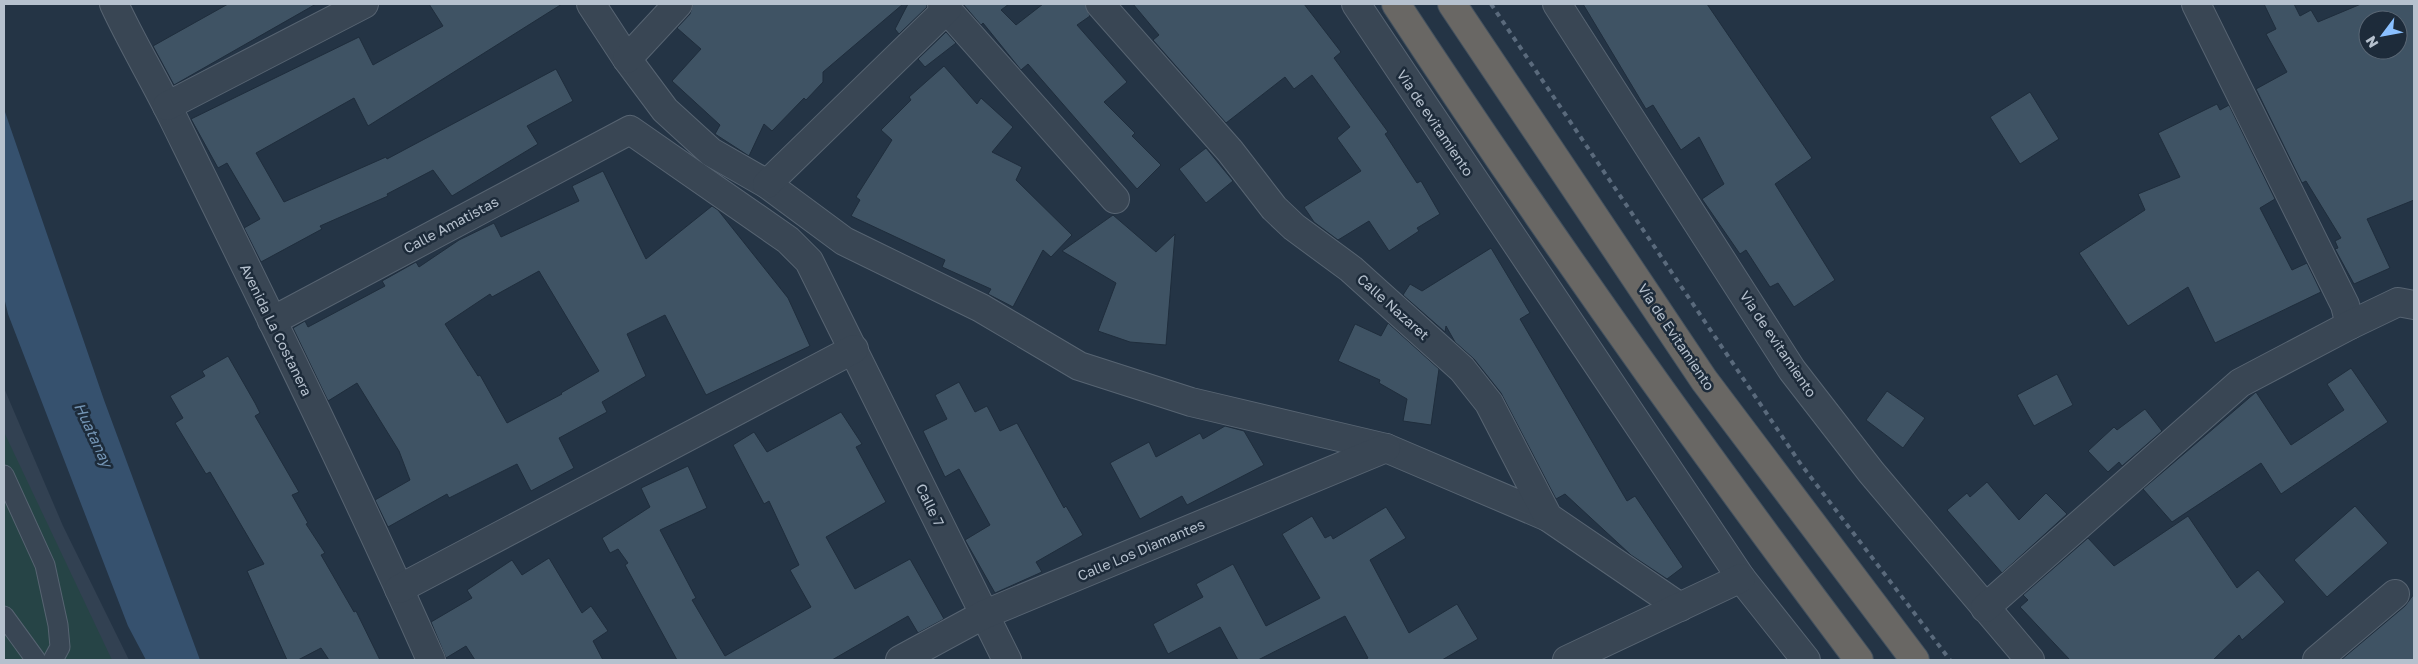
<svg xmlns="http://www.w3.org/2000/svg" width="2418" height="664" font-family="'Golos Text',sans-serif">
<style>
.airport{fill:#324152}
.green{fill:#264446}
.water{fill:#36516e}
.building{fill:#3f5364;stroke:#1f2d3c;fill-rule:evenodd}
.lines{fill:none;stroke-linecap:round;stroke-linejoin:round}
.service-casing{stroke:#576472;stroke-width:21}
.minor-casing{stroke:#576472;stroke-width:30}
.trunk-casing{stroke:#43515f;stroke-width:30}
.service{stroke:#394654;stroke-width:19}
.minor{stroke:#394654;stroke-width:28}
.trunk{stroke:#696764;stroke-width:28}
.rail{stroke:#5a6a7c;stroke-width:4;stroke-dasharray:5 5;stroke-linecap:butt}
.labels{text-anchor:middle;stroke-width:5;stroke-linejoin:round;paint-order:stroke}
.street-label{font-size:14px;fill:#b6c1ce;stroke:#1d2b3a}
.water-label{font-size:15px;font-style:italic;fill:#7394b4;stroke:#1d2b3a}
</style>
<rect width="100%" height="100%" fill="#243445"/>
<path class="airport" d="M 4,388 L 63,526 L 129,660 L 4,660 Z"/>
<path class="green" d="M 4,432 L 112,660 L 4,660 Z"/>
<path class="water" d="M 4,109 L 104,400 L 200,660 L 146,660 L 128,626 L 8,314 L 4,297 Z"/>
<g class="building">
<path d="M 228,4 L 316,4 L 174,85 L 153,46 Z"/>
<path d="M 429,4 L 562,4 L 368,126 L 354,98 L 256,153 L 284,202 L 386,157 L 387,159 L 556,69 L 573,101 L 527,126 L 538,144 L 452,196 L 433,170 L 387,194 L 388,196 L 320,226 L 322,229 L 261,262 L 244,228 L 260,219 L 227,163 L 218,168 L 191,119 L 359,37 L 373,65 L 443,26 Z"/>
<path d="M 693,4 L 903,4 L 823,72 L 823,82 L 806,100 L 804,98 L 772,131 L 764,124 L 749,156 L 715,134 L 720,125 L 672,81 L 701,49 L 677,28 L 690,14 Z"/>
<path d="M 908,4 L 927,4 L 927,7 L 899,34 L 895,29 Z"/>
<path d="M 963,4 L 1009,4 L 1001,10 L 1016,25 L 1043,4 L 1085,4 L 1090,16 L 1077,25 L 1127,82 L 1104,102 L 1135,133 L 1132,136 L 1161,165 L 1137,189 L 1028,64 L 1021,70 L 983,23 L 981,25 Z"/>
<path d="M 1133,4 L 1304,4 L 1341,52 L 1334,58 L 1388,132 L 1385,134 L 1417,183 L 1421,181 L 1440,214 L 1417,228 L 1419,231 L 1389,251 L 1369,221 L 1338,240 L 1314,222 L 1304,207 L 1361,171 L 1337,138 L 1350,127 L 1312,75 L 1294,89 L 1285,77 L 1226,123 L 1153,40 L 1159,35 Z"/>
<path d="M 1583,4 L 1707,4 L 1812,158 L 1775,184 L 1835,280 L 1794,307 L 1778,283 L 1770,287 L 1746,250 L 1740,254 L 1702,199 L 1724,184 L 1699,137 L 1681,150 L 1653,105 L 1646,109 Z"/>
<path d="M 2264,4 L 2294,4 L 2300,16 L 2311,10 L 2318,22 L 2361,4 L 2414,4 L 2414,200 L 2367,219 L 2390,268 L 2354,284 L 2335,249 L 2338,248 L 2335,241 L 2341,238 L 2306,181 L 2302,183 L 2256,89 L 2287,72 L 2266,34 L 2276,29 ZM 2368,20 L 2398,20 L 2398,50 L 2368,50 Z"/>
<path d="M 946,32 L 956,43 L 925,67 L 918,59 Z"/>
<path d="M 944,66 L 977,104 L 981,98 L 1013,127 L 992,152 L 1022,167 L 1016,180 L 1072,235 L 1051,257 L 1043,250 L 1013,307 L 988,294 L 991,289 L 942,267 L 945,260 L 851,216 L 860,200 L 856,197 L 892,140 L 881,130 L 911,100 L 909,97 Z"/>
<path d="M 2030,92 L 2059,139 L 2020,164 L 1990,117 Z"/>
<path d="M 2217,104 L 2220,110 L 2229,105 L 2275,199 L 2260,208 L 2292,270 L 2307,263 L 2321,292 L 2215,343 L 2188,287 L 2128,326 L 2079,253 L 2145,210 L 2138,194 L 2180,177 L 2158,133 Z"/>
<path d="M 1206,148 L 1233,181 L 1206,203 L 1179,169 Z"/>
<path d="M 603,171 L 646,259 L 712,206 L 718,210 L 788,298 L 810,346 L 706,395 L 665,315 L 627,334 L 646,376 L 602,402 L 607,412 L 559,438 L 574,468 L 531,491 L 517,464 L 449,498 L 447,494 L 388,527 L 375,500 L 410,480 L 399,451 L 357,383 L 328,401 L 293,328 L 305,321 L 308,327 L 385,286 L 382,281 L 416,262 L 419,267 L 459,240 L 494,223 L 501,237 L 579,201 L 572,186 ZM 539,271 L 599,371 L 561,393 L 562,394 L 507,423 L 480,375 L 478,376 L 445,324 L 490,294 L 492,297 Z"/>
<path d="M 1113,215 L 1156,252 L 1175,234 L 1166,345 L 1130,342 L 1098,331 L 1116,283 L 1062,251 Z"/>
<path d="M 1491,248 L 1530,313 L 1520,319 L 1627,501 L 1635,496 L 1683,567 L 1667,579 L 1631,555 L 1565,494 L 1556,499 L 1501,393 L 1474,359 L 1455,342 L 1446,326 L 1445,332 L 1403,295 L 1410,284 L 1422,291 Z"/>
<path d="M 1388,323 L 1439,369 L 1431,425 L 1403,421 L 1407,399 L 1379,383 L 1380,380 L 1338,361 L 1355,324 L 1381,336 Z"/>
<path d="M 228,356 L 255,403 L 260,413 L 255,416 L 299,492 L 292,495 L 308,523 L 306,524 L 325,553 L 321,555 L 354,612 L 356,611 L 380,660 L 329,660 L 321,648 L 298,660 L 287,660 L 247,571 L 264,564 L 210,472 L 206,474 L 175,423 L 183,418 L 170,396 L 205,376 L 202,371 Z"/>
<path d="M 2351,368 L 2388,422 L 2281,494 L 2261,463 L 2172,522 L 2143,489 L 2256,392 L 2291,445 L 2344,410 L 2327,384 Z"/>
<path d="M 2057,374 L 2073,405 L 2034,426 L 2017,395 Z"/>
<path d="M 959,382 L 975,412 L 987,406 L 1000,431 L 1017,423 L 1064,508 L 1066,506 L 1083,535 L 1036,562 L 1042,572 L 995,593 L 965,540 L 990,525 L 959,469 L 945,477 L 923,431 L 947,419 L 935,395 Z"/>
<path d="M 1887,391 L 1925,418 L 1903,448 L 1866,420 Z"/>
<path d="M 2145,409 L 2162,431 L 2122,466 L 2119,462 L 2108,472 L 2088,451 L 2114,427 L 2117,430 Z"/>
<path d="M 841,412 L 862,444 L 856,447 L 886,502 L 826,537 L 855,589 L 910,559 L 944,619 L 918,633 L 908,616 L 832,660 L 677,660 L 625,565 L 628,563 L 618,549 L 610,553 L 602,538 L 650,507 L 641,488 L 688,466 L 707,508 L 660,530 L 696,598 L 692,600 L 725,656 L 811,607 L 790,570 L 799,565 L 769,501 L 764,504 L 733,445 L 754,432 L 767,452 Z"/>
<path d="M 1225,426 L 1244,431 L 1264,465 L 1187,505 L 1182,496 L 1140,519 L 1110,463 L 1149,442 L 1156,457 L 1200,433 L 1203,439 Z"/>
<path d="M 1987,482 L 2019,520 L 2046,493 L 2067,514 L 2002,573 L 1947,510 L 1967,493 L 1970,497 Z"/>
<path d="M 2355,506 L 2388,543 L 2327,597 L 2294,560 Z"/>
<path d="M 1386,507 L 1406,538 L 1370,560 L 1409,633 L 1457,604 L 1478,639 L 1442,660 L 1364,660 L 1368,658 L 1345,616 L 1258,660 L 1238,660 L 1220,627 L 1168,654 L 1153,624 L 1203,597 L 1196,584 L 1233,564 L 1266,626 L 1320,598 L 1282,534 L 1312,516 L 1325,538 L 1331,535 L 1333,539 Z"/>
<path d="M 2188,516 L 2237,588 L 2258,570 L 2285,602 L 2242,640 L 2239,635 L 2213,660 L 2070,660 L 2020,607 L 2028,600 L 2023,595 L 2088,538 L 2114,566 Z"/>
<path d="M 549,558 L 582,613 L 591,606 L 608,631 L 593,641 L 603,660 L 475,660 L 466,646 L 446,658 L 431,622 L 472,598 L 467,590 L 512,560 L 522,575 Z"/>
<path d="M 2414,594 L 2414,660 L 2341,660 L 2405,606 Z"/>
</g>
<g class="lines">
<defs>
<g id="service">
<path d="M 4,475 L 45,565 L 58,625 L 60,647 L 53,660"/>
<path d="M 4,616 L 36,660"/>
</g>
<g id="minor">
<path d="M 114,4 C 132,43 154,79 173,118 C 261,297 350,477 431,660"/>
<path d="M 591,4 L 627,59 L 665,110 L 711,152 L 767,184 L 844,241 L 981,308 L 1079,366 L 1191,402 L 1386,448 L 1548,517"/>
<path d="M 942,4 L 1115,199"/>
<path d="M 1100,4 L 1230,151 L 1274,208 L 1294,227 L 1351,269 L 1462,369 L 1489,403 L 1548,517 L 1680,607"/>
<path d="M 1356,4 L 1741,578 L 1806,660"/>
<path d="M 1557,4 L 1792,370 L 1871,472 L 2030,660"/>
<path d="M 2196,4 L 2345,305 L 2350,325"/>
<path d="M 627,59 L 678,4"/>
<path d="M 167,106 L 364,4"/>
<path d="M 767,184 L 947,9"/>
<path d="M 272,321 L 630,130 L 788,240 L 809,261 L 1007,660"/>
<path d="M 399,589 L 854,349"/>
<path d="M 1985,608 L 2240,383 L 2350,325 L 2398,302 L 2414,305"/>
<path d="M 900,660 L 983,615 L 1386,448"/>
<path d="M 1567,660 L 1741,578"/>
<path d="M 2317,660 L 2395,594"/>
</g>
<g id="trunk">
<path d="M 1396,4 C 1543,228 1698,446 1859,660"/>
<path d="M 1452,4 L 1704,380 L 1915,660"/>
</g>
</defs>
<use href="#service" class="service-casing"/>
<use href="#minor" class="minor-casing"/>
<use href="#trunk" class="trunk-casing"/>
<use href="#service" class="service"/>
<use href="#minor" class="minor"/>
<use href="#trunk" class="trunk"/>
<path class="rail" d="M 1491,4 L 1800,463 L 1950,660"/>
</g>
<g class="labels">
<g class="street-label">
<text transform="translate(1435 123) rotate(56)" y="5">Via de evitamiento</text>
<text transform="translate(451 225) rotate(-28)" y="5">Calle Amatistas</text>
<text transform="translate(1393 307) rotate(42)" y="5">Calle Nazaret</text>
<text transform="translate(276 330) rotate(64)" y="5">Avenida La Costanera</text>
<text transform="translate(1676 337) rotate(56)" y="5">Vía de Evitamiento</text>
<text transform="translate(1778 344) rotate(56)" y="5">Via de evitamiento</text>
<text transform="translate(930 505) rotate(64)" y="5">Calle 7</text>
<text transform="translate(1141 550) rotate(-23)" y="5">Calle Los Diamantes</text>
</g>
<g class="water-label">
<text transform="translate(93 435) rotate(65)" y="5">Huatanay</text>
</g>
</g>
<rect width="2418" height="664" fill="none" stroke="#b6c1ce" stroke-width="10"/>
<g transform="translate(2383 35) rotate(238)"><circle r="24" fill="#1d2b3a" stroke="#5a6775"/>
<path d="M0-4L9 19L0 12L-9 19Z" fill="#8ac0ff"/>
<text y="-8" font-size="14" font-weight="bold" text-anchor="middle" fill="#b6c1ce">N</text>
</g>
</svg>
